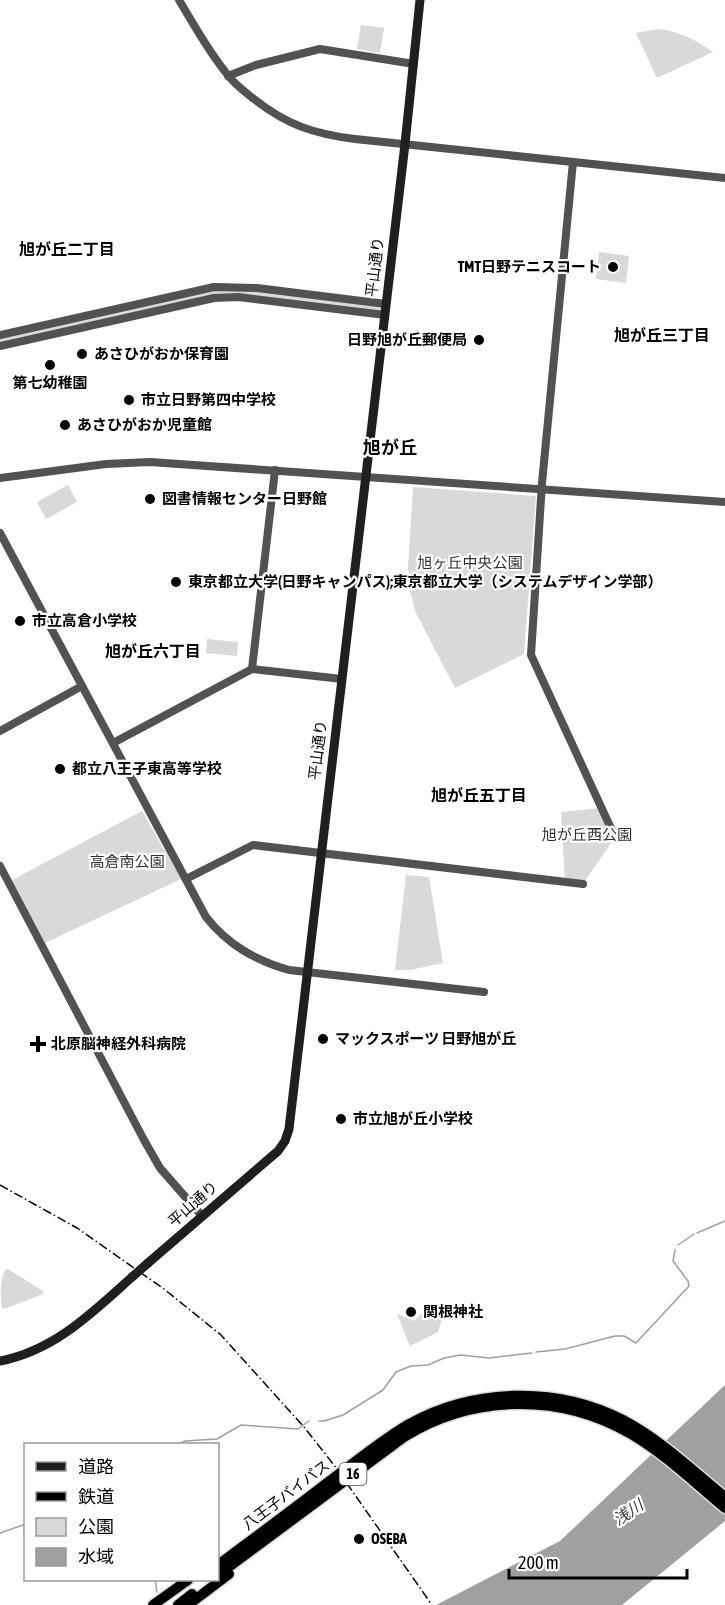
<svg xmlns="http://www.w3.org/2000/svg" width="725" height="1605" font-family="'Asap Condensed','Noto Sans JP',sans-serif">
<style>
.green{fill:#d9d9d9}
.water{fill:#a0a0a0}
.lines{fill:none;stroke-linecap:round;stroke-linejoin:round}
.stream{stroke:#a0a0a0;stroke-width:1.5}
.trunk-casing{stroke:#dbdbdb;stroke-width:13}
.tertiary{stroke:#525252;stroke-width:8}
.secondary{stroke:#1f1f1f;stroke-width:9}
.trunk{stroke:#000;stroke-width:10}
.rail{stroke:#000;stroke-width:1.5;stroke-dasharray:9 3 1.5 3;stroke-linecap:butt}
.secondary-bridge{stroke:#1f1f1f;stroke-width:9}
.poi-dot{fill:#000;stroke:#fff;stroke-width:2}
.labels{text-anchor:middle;stroke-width:4.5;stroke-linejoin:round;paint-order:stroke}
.shield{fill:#fff;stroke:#4c4c4c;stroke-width:1.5}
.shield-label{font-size:14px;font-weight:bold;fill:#000}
.street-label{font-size:15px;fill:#000;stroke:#fff}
.poi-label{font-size:15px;font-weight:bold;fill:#000;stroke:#fff;text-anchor:start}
.park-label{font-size:15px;fill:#303030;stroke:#fff}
.neighbourhood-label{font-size:16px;font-weight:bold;fill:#000;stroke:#fff}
.water-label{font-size:16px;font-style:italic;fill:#414141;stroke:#fff}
.quarter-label{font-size:18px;font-weight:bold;fill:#000;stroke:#fff}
</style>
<rect width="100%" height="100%" fill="#fff"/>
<g class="green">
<path d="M 361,25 L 384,28 L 380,53 L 357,49 Z"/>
<path d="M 658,29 C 681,32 694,39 713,52 L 657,78 L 636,33 Z"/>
<path d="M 599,252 L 629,256 L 626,283 L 596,279 Z"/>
<path d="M 214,287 L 386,304 L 385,315 L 238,297 L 0,346 L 0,335 Z"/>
<path d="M 68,485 L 77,502 L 46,519 L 37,502 Z"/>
<path d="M 413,487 L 536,496 L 524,654 L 455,688 L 416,613 L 410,591 L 408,567 Z"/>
<path d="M 207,639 L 238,642 L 237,656 L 206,653 Z"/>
<path d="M 601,808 L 615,837 L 583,884 L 565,881 L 561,812 Z"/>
<path d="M 142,811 L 181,879 L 45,943 L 12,880 Z"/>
<path d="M 406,875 L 429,877 L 443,963 L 410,970 L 395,970 Z"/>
<path d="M 8,1269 L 43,1291 L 43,1294 L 4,1309 L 2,1308 C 0,1295 0,1282 5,1270 Z"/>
<path d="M 397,1314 L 414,1321 L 421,1314 L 442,1319 L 438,1332 L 410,1346 Z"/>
</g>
<path class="water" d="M 725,1385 L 725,1521 L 622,1605 L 436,1605 L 560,1541 Z"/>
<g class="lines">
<g class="stream">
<path d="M 697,1233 L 725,1221"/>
<path d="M 678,1245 L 694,1234"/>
<path d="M 536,1352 L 565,1349 L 615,1336 L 624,1336 L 636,1343 L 689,1286 L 688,1281 L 673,1261 L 675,1250"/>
<path d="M 319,1421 L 324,1421 L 343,1415 L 383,1390 L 396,1372 L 411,1366 L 428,1365 L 444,1358 L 461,1355 L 489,1358 L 532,1353"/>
<path d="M 179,1444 L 185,1441 L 217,1439 L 241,1425 L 298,1429 L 309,1421"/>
<path d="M 0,1533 L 26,1524"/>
<path d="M 155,1580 L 157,1592"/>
</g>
<defs>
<g id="trunk">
<path d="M 218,1565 C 254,1538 291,1511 327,1483 C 354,1463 380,1441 409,1424 C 474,1388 557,1386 623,1420 C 661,1440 692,1470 725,1497"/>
<path d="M 218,1575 L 404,1437 C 473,1394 561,1393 631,1434 C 665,1454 695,1483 725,1508"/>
<path d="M 153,1605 L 188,1580"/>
<path d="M 178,1605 L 192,1594"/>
<path d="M 188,1605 L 229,1574"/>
</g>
</defs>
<use href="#trunk" class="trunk-casing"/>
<g class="tertiary">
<path d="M 179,0 C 194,25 208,51 227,74 C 234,84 244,91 254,99 C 287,125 314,134 355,139 L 725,178"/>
<path d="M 228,76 L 256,65 L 320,49 L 414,64"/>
<path d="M 573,162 L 542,483 L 531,655 L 615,837"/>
<path d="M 0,335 L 214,287 L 257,288 L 386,304"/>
<path d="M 0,346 L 214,298 L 238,297 L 385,315"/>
<path d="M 0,478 L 106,464 L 150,462 L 725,502"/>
<path d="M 0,533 L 206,917 C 228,945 255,960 289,970 L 484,992"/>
<path d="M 252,669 L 275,470"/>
<path d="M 0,731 L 82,686"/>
<path d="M 113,743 L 252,669 L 342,679"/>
<path d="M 0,866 L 144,1140 L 160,1168 L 202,1216"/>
<path d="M 186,879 L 253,845 L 583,884"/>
</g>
<g class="secondary">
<path d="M 148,1263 L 278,1151 L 285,1141 L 289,1129 L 405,144 L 420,0"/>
<path d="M 0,1361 C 54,1351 93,1312 132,1277"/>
</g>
<use href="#trunk" class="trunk"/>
<path class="rail" d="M 0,1185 L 77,1228 L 164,1289 L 221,1335 L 304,1427 L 334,1465 L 432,1605"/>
<path class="secondary-bridge" d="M 132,1277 L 148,1263"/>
</g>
<g class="poi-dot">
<circle cx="613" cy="267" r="6"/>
<circle cx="479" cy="340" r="6"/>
<circle cx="82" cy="354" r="6"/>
<circle cx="50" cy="365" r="6"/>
<circle cx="129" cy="400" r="6"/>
<circle cx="65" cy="425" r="6"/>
<circle cx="150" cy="499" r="6"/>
<circle cx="176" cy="582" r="6"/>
<circle cx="20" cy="621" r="6"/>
<circle cx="60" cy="769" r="6"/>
<circle cx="323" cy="1039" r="6"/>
<path d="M35 1035h6v6h6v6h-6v6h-6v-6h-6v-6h6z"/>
<circle cx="341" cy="1119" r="6"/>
<circle cx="411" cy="1312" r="6"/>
<circle cx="359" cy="1539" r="6"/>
</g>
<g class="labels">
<rect class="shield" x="339.5" y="1463" width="27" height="22" rx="4.5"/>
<g class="shield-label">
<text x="353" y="1479">16</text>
</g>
<g class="street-label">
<text transform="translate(375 267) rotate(-83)" y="5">平山通り</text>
<text transform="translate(318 750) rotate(-83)" y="5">平山通り</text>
<text transform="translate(193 1204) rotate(-41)" y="5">平山通り</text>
<text transform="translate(286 1495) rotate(-37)" y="5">八王子バイパス</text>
</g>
<g class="poi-label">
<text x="601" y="272" text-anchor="end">TMT日野テニスコート</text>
<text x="467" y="345" text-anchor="end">日野旭が丘郵便局</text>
<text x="94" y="359">あさひがおか保育園</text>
<text x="50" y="388" text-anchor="middle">第七幼稚園</text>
<text x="141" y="405">市立日野第四中学校</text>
<text x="77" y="430">あさひがおか児童館</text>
<text x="162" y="504">図書情報センター日野館</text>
<text x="188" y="587">東京都立大学(日野キャンパス);東京都立大学（システムデザイン学部）</text>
<text x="32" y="626">市立高倉小学校</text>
<text x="72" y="774">都立八王子東高等学校</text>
<text x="335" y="1044">マックスポーツ 日野旭が丘</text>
<text x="51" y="1049">北原脳神経外科病院</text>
<text x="353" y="1124">市立旭が丘小学校</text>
<text x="423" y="1317">関根神社</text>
<text x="371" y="1544">OSEBA</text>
</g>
<g class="park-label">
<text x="470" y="568">旭ヶ丘中央公園</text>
<text x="587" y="840">旭が丘西公園</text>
<text x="127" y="867">高倉南公園</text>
</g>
<g class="neighbourhood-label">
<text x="67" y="255">旭が丘二丁目</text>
<text x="662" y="341">旭が丘三丁目</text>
<text x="153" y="657">旭が丘六丁目</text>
<text x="479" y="801">旭が丘五丁目</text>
</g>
<g class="water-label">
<text transform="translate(628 1512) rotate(-34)" y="6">浅川</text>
</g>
<g class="quarter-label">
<text x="390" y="454">旭が丘</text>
</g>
</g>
<rect x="24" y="1443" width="195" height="138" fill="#ffffff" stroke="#999999" stroke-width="1.5"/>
<rect x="36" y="1462" width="30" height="9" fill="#1f1f1f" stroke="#999999" stroke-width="1.5"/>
<text x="78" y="1473" font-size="18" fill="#000000">道路</text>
<rect x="36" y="1492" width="30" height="9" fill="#000000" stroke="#999999" stroke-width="1.5"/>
<text x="78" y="1503" font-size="18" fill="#000000">鉄道</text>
<rect x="36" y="1518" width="30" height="18" fill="#d9d9d9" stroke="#999999" stroke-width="1.5"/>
<text x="78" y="1533" font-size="18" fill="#000000">公園</text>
<rect x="36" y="1548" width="30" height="18" fill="#a0a0a0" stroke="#999999" stroke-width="1.5"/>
<text x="78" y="1563" font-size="18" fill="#000000">水域</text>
<path d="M509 1569v9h178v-9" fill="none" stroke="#000000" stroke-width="3"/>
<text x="518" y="1569" font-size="18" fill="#000000" stroke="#ffffff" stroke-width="4.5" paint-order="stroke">200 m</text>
</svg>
